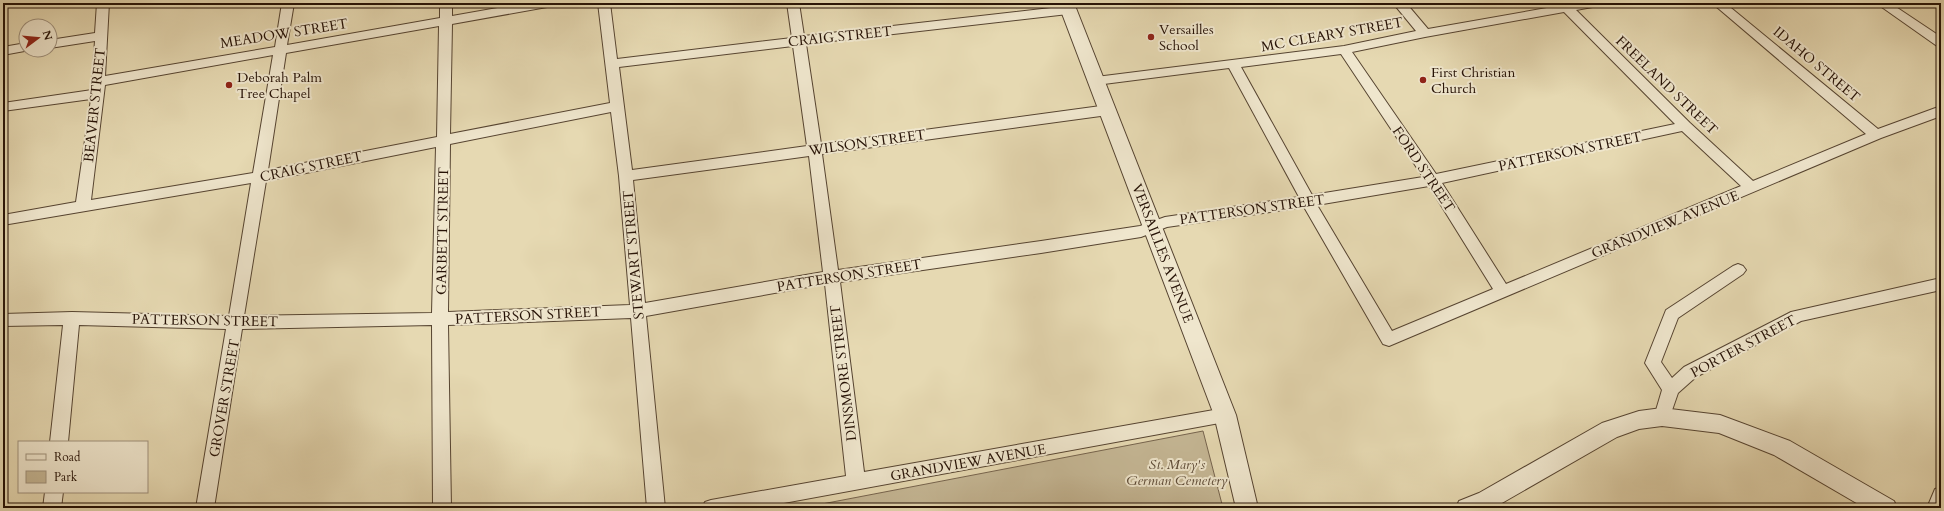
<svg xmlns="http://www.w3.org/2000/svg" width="1944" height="511" font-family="Cardo,serif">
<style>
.green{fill:#c5b795;stroke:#76644e}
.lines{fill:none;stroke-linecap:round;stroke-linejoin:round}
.minor-casing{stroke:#564431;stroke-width:2}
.tertiary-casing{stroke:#564431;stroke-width:2}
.minor{fill:#efe6cd;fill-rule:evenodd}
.tertiary{fill:#efe6cd;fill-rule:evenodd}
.poi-dot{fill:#8f2418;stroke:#efe6cd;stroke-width:1.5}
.labels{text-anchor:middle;stroke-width:4;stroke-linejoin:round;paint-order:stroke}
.poi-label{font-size:14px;fill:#261206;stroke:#efe6cd;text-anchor:start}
.street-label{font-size:14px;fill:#261206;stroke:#efe6cd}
.park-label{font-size:14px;font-style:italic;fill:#5e4c38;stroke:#efe6cd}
</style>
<rect width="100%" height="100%" fill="#e6d9b2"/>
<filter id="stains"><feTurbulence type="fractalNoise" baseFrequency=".005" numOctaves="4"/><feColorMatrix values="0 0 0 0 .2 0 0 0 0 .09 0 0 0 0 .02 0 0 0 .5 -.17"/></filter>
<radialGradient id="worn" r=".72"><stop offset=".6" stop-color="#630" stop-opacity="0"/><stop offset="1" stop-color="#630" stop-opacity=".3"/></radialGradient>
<path class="green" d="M 1203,431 L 1223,508 L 801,508 Z"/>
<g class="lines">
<defs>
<g id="minor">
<path d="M 97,3 L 109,3 L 105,76 L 275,47 L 282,3 L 294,3 L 287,45 L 440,18 L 440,3 L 452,3 L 452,16 L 526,3 L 553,3 L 547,7 L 452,24 L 450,134 L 610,103 L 598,3 L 610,3 L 617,59 L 792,38 L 787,3 L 799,3 L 804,36 L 1068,6 L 1072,7 L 1074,10 L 1072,13 L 1068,14 L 806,44 L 821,144 L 1108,105 L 1113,107 L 1115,110 L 1113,113 L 1108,115 L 822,154 L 838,270 L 1041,241 L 1140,226 L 1165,217 L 1299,197 L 1229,68 L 1096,85 L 1091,84 L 1090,81 L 1091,78 L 1096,77 L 1344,46 L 1416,31 L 1393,3 L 1406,3 L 1428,29 L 1558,6 L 1556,3 L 1600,3 L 1598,6 L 1576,10 L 1690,123 L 1753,181 L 1866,134 L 1712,3 L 1725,3 L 1878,129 L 1941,106 L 1941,116 L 1881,138 L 1389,346 L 1383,344 L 1304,207 L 1167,227 L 1141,237 L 1041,253 L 840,282 L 864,472 L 1225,408 L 1231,410 L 1233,415 L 1231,420 L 1225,422 L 756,508 L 702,508 L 705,502 L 711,500 L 846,476 L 825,284 L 646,316 L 665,508 L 647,508 L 631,318 L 448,325 L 451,508 L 433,508 L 432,325 L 242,329 L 214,508 L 196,508 L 226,329 L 79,325 L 68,442 L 50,442 L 63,325 L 3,326 L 3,314 L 72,312 L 229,316 L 251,183 L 3,225 L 3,215 L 76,202 L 91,99 L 3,111 L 3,103 L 92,90 L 91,82 L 92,79 L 95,41 L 50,48 L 50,40 L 95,33 ZM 1564,12 L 1675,124 L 1436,174 L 1352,52 L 1425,37 ZM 439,26 L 437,137 L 268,170 L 286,53 ZM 793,46 L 807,146 L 632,170 L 619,67 ZM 1341,54 L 1423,177 L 1312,195 L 1241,67 ZM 273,55 L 253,173 L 91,200 L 105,85 ZM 611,112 L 619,176 L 630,305 L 448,312 L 450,144 ZM 1682,131 L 1741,186 L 1506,284 L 1442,183 ZM 436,147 L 432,313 L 244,316 L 266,181 ZM 809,156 L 823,272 L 645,303 L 633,180 ZM 1429,186 L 1493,289 L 1392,331 L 1317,205 Z"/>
<path d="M 1876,3 L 1890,3 L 1941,37 L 1941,47 L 1937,46 Z"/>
<path d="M 26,43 L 26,50 L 30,50 L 3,55 L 3,47 Z"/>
<path d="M 1738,264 L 1743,266 L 1746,270 L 1743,274 L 1678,318 L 1661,362 L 1672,378 L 1684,367 L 1791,312 L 1941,278 L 1941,290 L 1801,321 L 1696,377 L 1678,393 L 1668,422 L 1662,424 L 1656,422 L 1654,417 L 1662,390 L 1645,363 L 1666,310 L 1733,266 Z"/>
<path d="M 1941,487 L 1941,508 L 1927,508 L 1935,489 Z"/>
<path d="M 45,492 L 63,492 L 61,508 L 43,508 Z"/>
</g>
<g id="tertiary">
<path d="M 1058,3 L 1074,3 L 1236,415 L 1258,508 L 1236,508 L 1214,415 Z"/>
<path d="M 1662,408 L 1720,415 L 1790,441 L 1894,501 L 1897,508 L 1865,508 L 1774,455 L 1719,433 L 1662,426 L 1639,429 L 1617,437 L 1495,507 L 1456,508 L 1459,501 L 1479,493 L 1602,423 L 1639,411 Z"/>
</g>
</defs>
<use href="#minor" class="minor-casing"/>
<use href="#tertiary" class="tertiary-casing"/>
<use href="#minor" class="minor"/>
<use href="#tertiary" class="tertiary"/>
</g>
<g class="poi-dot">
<circle cx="1151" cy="37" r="4"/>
<circle cx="1423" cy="80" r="4"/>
<circle cx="229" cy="85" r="4"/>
</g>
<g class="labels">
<g class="poi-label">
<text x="1159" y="34">Versailles<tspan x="1159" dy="16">School</tspan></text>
<text x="1431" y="77">First Christian<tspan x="1431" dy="16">Church</tspan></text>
<text x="237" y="82">Deborah Palm<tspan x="237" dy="16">Tree Chapel</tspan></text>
</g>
<g class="street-label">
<text transform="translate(284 33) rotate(-9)" y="5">MEADOW STREET</text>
<text transform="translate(1332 34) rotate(-10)" y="5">MC CLEARY STREET</text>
<text transform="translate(840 36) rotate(-6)" y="5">CRAIG STREET</text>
<text transform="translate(1817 64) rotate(40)" y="5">IDAHO STREET</text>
<text transform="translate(1667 85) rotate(44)" y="5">FREELAND STREET</text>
<text transform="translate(94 105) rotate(-84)" y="5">BEAVER STREET</text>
<text transform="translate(867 142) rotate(-8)" y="5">WILSON STREET</text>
<text transform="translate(1570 151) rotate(-12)" y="5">PATTERSON STREET</text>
<text transform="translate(311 166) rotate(-12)" y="5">CRAIG STREET</text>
<text transform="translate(1424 169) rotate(56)" y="5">FORD STREET</text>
<text transform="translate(1252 209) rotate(-8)" y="5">PATTERSON STREET</text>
<text transform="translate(1665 224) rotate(-22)" y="5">GRANDVIEW AVENUE</text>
<text transform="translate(442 231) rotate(-89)" y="5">GARBETT STREET</text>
<text transform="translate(1163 253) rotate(69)" y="5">VERSAILLES AVENUE</text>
<text transform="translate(633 255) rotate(-95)" y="5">STEWART STREET</text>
<text transform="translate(849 275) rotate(-9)" y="5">PATTERSON STREET</text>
<text transform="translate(528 315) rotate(-3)" y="5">PATTERSON STREET</text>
<text transform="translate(205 320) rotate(1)" y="5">PATTERSON STREET</text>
<text transform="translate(1743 346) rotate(-28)" y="5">PORTER STREET</text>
<text transform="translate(843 373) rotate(-97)" y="5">DINSMORE STREET</text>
<text transform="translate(224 398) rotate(-80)" y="5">GROVER STREET</text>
<text transform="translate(968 462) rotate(-10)" y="5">GRANDVIEW AVENUE</text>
</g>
<g class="park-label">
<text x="1177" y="469">St. Mary's<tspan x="1177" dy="16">German Cemetery</tspan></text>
</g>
</g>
<rect width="1944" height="511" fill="none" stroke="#e6d9b2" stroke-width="16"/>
<rect x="4" y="4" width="1936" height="503" fill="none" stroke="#261206" stroke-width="2"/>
<rect x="8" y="8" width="1928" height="495" fill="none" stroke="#261206"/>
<rect x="18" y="441" width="130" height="52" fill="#efe6cd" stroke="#9f917d"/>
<rect x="26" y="454" width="20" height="6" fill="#efe6cd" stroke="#9f917d"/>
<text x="54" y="461" font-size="12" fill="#261206">Road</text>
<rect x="26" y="471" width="20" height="12" fill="#c5b795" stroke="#9f917d"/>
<text x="54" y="481" font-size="12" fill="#261206">Park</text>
<g transform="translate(38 38) rotate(74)"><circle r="19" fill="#efe6cd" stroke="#9f917d"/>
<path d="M0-3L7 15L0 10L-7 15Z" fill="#8f2418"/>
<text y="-6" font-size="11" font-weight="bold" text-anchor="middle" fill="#261206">N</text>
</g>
<rect width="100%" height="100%" filter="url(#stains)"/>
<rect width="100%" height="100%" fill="url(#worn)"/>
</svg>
